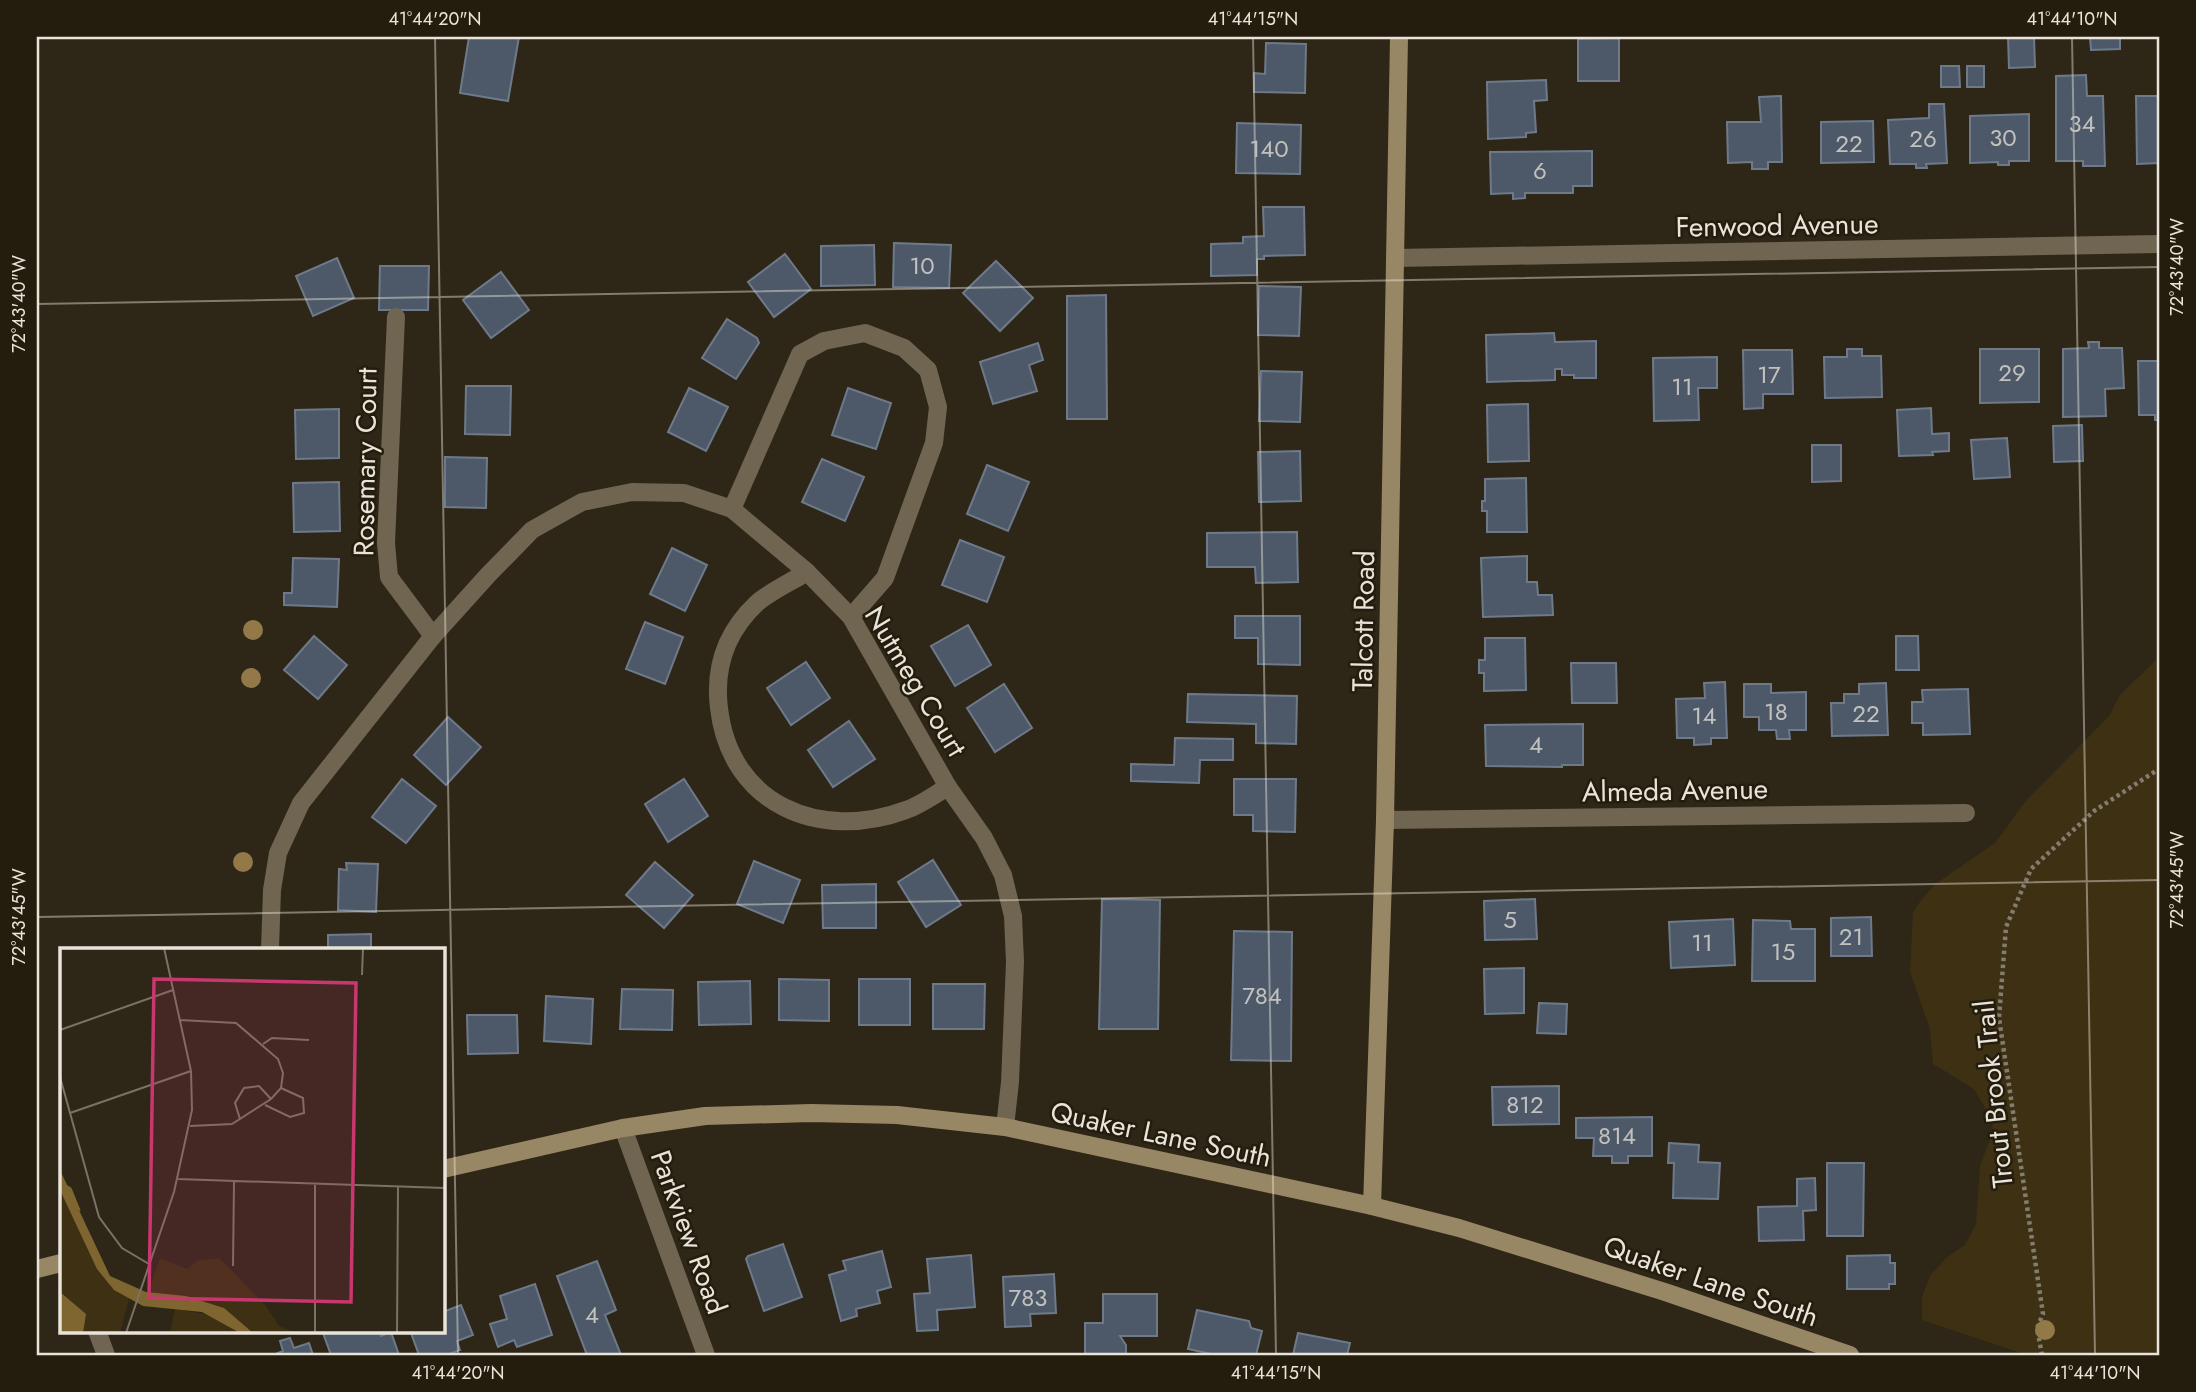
<svg xmlns="http://www.w3.org/2000/svg" width="2196" height="1392" font-family="Jost,sans-serif">
<style>
.green{fill:#3e3013}
.building{fill:#4d5968;stroke:#6e7a8a;stroke-width:2}
.lines{fill:none;stroke-linecap:round;stroke-linejoin:round}
.path{stroke:#837d70;stroke-width:4.5;stroke-dasharray:3.5 3.5;stroke-linecap:butt}
.street{stroke:#706550;stroke-width:18}
.secondary{stroke:#988765;stroke-width:18}
.tree{fill:#927947}
.ticks{fill:none;stroke:#e9e4da;stroke-width:2;stroke-opacity:0.45}
.labels{text-anchor:middle;stroke-width:5;stroke-linejoin:round;paint-order:stroke}
.number-label{font-size:24px;fill:#c2c1be}
.street-label{font-size:28px;fill:#e9e4da;stroke:#241d0e}
.inset-river{fill:none;stroke:#7f6631;stroke-width:3.5}
.inset-road{fill:none;stroke:#797265;stroke-width:2}
.view{fill:#c8376e;fill-opacity:0.15;stroke:#c8376e;stroke-width:3.5}
.inset-edge{fill:none;stroke:#e9e4da;stroke-width:3.5}
.neatline{fill:none;stroke:#e9e4da;stroke-width:2.5}
.ticks-label{font-size:18px;text-anchor:middle;fill:#e9e4da}
</style>
<rect width="100%" height="100%" fill="#2e2617"/>
<path class="green" d="M 2159,657 L 2159,1355 L 2027,1355 L 1922,1320 L 1922,1297 L 1930,1276 L 1946,1258 L 1965,1245 L 1976,1224 L 1980,1166 L 1993,1131 L 1992,1120 L 1974,1089 L 1933,1064 L 1930,1029 L 1910,972 L 1913,913 L 1919,903 L 1934,885 L 1995,843 L 2025,802 L 2109,716 L 2120,695 Z"/>
<g class="building">
<path d="M 469,37 L 519,37 L 508,101 L 460,93 Z"/>
<path d="M 2008,37 L 2034,37 L 2035,67 L 2009,68 Z"/>
<path d="M 2090,37 L 2120,37 L 2120,49 L 2091,50 Z"/>
<path d="M 1619,38 L 1619,81 L 1578,81 L 1578,39 Z"/>
<path d="M 1266,43 L 1306,44 L 1305,93 L 1254,92 L 1254,73 L 1265,74 Z"/>
<path d="M 1941,66 L 1959,66 L 1960,87 L 1941,87 Z"/>
<rect x="1967" y="66" width="17" height="21"/>
<path d="M 2086,75 L 2087,96 L 2103,96 L 2105,166 L 2083,166 L 2083,161 L 2056,161 L 2056,76 Z"/>
<path d="M 1546,80 L 1547,100 L 1534,101 L 1536,132 L 1526,133 L 1526,137 L 1488,139 L 1487,82 Z"/>
<path d="M 1781,96 L 1782,162 L 1768,162 L 1768,169 L 1752,169 L 1752,162 L 1728,163 L 1727,122 L 1761,122 L 1759,97 Z"/>
<path d="M 2136,96 L 2159,96 L 2159,163 L 2137,164 Z"/>
<path d="M 1929,104 L 1944,104 L 1947,163 L 1926,164 L 1927,168 L 1916,168 L 1916,164 L 1890,164 L 1888,120 L 1929,118 Z"/>
<path d="M 2029,114 L 2029,161 L 2009,161 L 2009,165 L 1998,165 L 1998,162 L 1970,163 L 1970,116 Z"/>
<path d="M 1873,121 L 1874,162 L 1821,163 L 1821,122 Z"/>
<path d="M 1237,123 L 1301,125 L 1300,174 L 1236,173 Z"/>
<path d="M 1592,151 L 1592,186 L 1573,186 L 1573,193 L 1525,193 L 1525,198 L 1513,199 L 1513,193 L 1491,194 L 1490,152 Z"/>
<path d="M 1263,207 L 1304,207 L 1305,255 L 1264,256 L 1264,259 L 1257,259 L 1257,275 L 1211,276 L 1211,244 L 1243,243 L 1243,237 L 1264,236 Z"/>
<path d="M 894,243 L 951,245 L 949,288 L 893,287 Z"/>
<path d="M 874,245 L 875,285 L 821,286 L 821,246 Z"/>
<path d="M 785,254 L 811,289 L 774,317 L 748,282 Z"/>
<path d="M 337,258 L 354,298 L 313,316 L 296,276 Z"/>
<path d="M 996,261 L 1033,298 L 1000,331 L 963,293 Z"/>
<path d="M 380,266 L 429,266 L 428,310 L 379,310 Z"/>
<path d="M 501,272 L 529,310 L 491,338 L 463,300 Z"/>
<path d="M 1259,286 L 1301,287 L 1299,336 L 1258,335 Z"/>
<path d="M 1106,295 L 1107,419 L 1067,419 L 1067,296 Z"/>
<path d="M 727,319 L 757,338 L 759,343 L 736,379 L 702,358 Z"/>
<path d="M 1554,333 L 1555,342 L 1596,341 L 1596,378 L 1574,378 L 1574,375 L 1562,375 L 1562,369 L 1555,369 L 1555,380 L 1487,382 L 1486,335 Z"/>
<path d="M 2088,342 L 2099,342 L 2099,348 L 2122,348 L 2124,388 L 2105,389 L 2106,416 L 2063,417 L 2063,349 L 2089,348 Z"/>
<path d="M 1038,343 L 1043,360 L 1029,365 L 1037,391 L 993,404 L 980,362 Z"/>
<path d="M 1847,349 L 1862,349 L 1862,356 L 1881,356 L 1882,397 L 1825,398 L 1824,357 L 1847,357 Z"/>
<path d="M 1980,349 L 2039,349 L 2039,402 L 1980,403 Z"/>
<path d="M 1743,350 L 1792,350 L 1793,394 L 1763,394 L 1763,408 L 1744,409 Z"/>
<path d="M 1717,357 L 1717,388 L 1698,388 L 1699,420 L 1654,421 L 1653,358 Z"/>
<path d="M 2138,361 L 2159,361 L 2159,420 L 2155,420 L 2155,415 L 2139,415 Z"/>
<path d="M 1261,371 L 1302,372 L 1300,422 L 1259,421 Z"/>
<path d="M 466,386 L 511,386 L 510,435 L 465,434 Z"/>
<path d="M 689,388 L 728,407 L 706,451 L 668,432 Z"/>
<path d="M 848,388 L 891,403 L 876,449 L 832,435 Z"/>
<path d="M 1528,404 L 1529,461 L 1488,462 L 1487,405 Z"/>
<path d="M 1931,408 L 1932,434 L 1949,433 L 1949,451 L 1932,452 L 1933,455 L 1899,456 L 1897,410 Z"/>
<path d="M 339,409 L 339,458 L 296,459 L 295,410 Z"/>
<path d="M 2082,425 L 2083,461 L 2054,462 L 2053,426 Z"/>
<path d="M 2007,438 L 2010,477 L 1974,479 L 1971,440 Z"/>
<path d="M 1812,445 L 1841,445 L 1841,481 L 1812,482 Z"/>
<path d="M 1300,451 L 1301,501 L 1259,502 L 1258,452 Z"/>
<path d="M 445,457 L 487,458 L 486,508 L 445,507 Z"/>
<path d="M 822,459 L 864,477 L 845,521 L 802,502 Z"/>
<path d="M 987,465 L 1029,482 L 1008,531 L 967,514 Z"/>
<path d="M 1526,478 L 1527,532 L 1487,532 L 1487,511 L 1482,511 L 1482,501 L 1485,501 L 1485,479 Z"/>
<path d="M 339,482 L 340,531 L 294,532 L 293,483 Z"/>
<path d="M 1297,532 L 1298,582 L 1256,583 L 1255,567 L 1207,567 L 1207,533 Z"/>
<path d="M 960,540 L 1004,557 L 987,602 L 942,585 Z"/>
<path d="M 672,548 L 707,565 L 685,611 L 650,594 Z"/>
<path d="M 1527,556 L 1527,582 L 1537,582 L 1538,595 L 1552,595 L 1553,615 L 1483,617 L 1481,558 Z"/>
<path d="M 293,558 L 339,559 L 337,607 L 284,605 L 284,593 L 292,593 Z"/>
<path d="M 1235,616 L 1300,616 L 1300,665 L 1258,664 L 1258,638 L 1235,638 Z"/>
<path d="M 645,622 L 683,637 L 665,684 L 626,669 Z"/>
<path d="M 968,625 L 991,665 L 955,686 L 931,646 Z"/>
<path d="M 314,636 L 347,665 L 318,699 L 284,670 Z"/>
<path d="M 1896,636 L 1918,636 L 1919,670 L 1896,670 Z"/>
<path d="M 1485,638 L 1525,638 L 1526,690 L 1484,691 L 1484,673 L 1479,673 L 1479,660 L 1485,660 Z"/>
<path d="M 806,662 L 830,698 L 791,725 L 767,688 Z"/>
<path d="M 1571,663 L 1616,663 L 1617,703 L 1572,703 Z"/>
<path d="M 1725,682 L 1727,738 L 1711,738 L 1711,744 L 1694,745 L 1694,738 L 1677,738 L 1676,699 L 1705,698 L 1704,683 Z"/>
<path d="M 1886,683 L 1888,735 L 1832,736 L 1831,703 L 1844,703 L 1844,694 L 1859,694 L 1859,684 Z"/>
<path d="M 1004,684 L 1032,728 L 995,752 L 967,708 Z"/>
<path d="M 1744,684 L 1771,684 L 1771,693 L 1806,692 L 1806,730 L 1789,730 L 1790,739 L 1777,739 L 1776,730 L 1759,730 L 1759,717 L 1744,717 Z"/>
<path d="M 1968,689 L 1970,734 L 1923,735 L 1923,723 L 1912,723 L 1912,702 L 1923,702 L 1922,690 Z"/>
<path d="M 1188,694 L 1297,696 L 1296,744 L 1256,743 L 1256,724 L 1187,722 Z"/>
<path d="M 448,717 L 481,747 L 446,785 L 414,755 Z"/>
<path d="M 849,721 L 875,759 L 833,787 L 808,750 Z"/>
<path d="M 1583,724 L 1583,765 L 1562,765 L 1562,767 L 1486,766 L 1485,725 Z"/>
<path d="M 1175,738 L 1233,739 L 1233,760 L 1200,760 L 1199,783 L 1131,781 L 1131,764 L 1174,765 Z"/>
<path d="M 402,779 L 436,806 L 406,843 L 372,817 Z"/>
<path d="M 684,779 L 708,816 L 668,842 L 645,804 Z"/>
<path d="M 1234,779 L 1296,779 L 1295,832 L 1253,831 L 1253,815 L 1234,815 Z"/>
<path d="M 933,860 L 961,905 L 926,927 L 898,882 Z"/>
<path d="M 754,861 L 800,880 L 783,923 L 737,904 Z"/>
<path d="M 655,862 L 693,895 L 664,928 L 626,895 Z"/>
<path d="M 346,863 L 378,864 L 376,912 L 338,910 L 339,869 L 347,870 Z"/>
<path d="M 876,884 L 876,928 L 823,928 L 822,885 Z"/>
<path d="M 1102,899 L 1160,900 L 1158,1029 L 1099,1029 Z"/>
<path d="M 1535,899 L 1537,939 L 1485,940 L 1484,901 Z"/>
<path d="M 1871,917 L 1872,956 L 1831,956 L 1831,918 Z"/>
<path d="M 1733,919 L 1735,965 L 1671,968 L 1669,922 Z"/>
<path d="M 1753,920 L 1790,921 L 1791,929 L 1815,929 L 1815,981 L 1752,981 Z"/>
<path d="M 1234,931 L 1292,932 L 1291,1061 L 1231,1060 Z"/>
<path d="M 371,934 L 371,949 L 328,949 L 328,935 Z"/>
<path d="M 1524,968 L 1524,1013 L 1485,1014 L 1484,969 Z"/>
<path d="M 779,979 L 829,980 L 829,1021 L 779,1020 Z"/>
<rect x="859" y="979" width="51" height="46"/>
<path d="M 750,981 L 751,1024 L 699,1025 L 698,982 Z"/>
<path d="M 933,984 L 985,984 L 984,1029 L 933,1029 Z"/>
<path d="M 622,989 L 673,990 L 672,1030 L 620,1029 Z"/>
<path d="M 546,996 L 593,999 L 591,1044 L 544,1041 Z"/>
<path d="M 1539,1003 L 1567,1004 L 1566,1034 L 1537,1033 Z"/>
<path d="M 467,1015 L 517,1015 L 518,1053 L 468,1054 Z"/>
<path d="M 1559,1086 L 1559,1124 L 1493,1125 L 1492,1087 Z"/>
<path d="M 1652,1117 L 1652,1156 L 1628,1156 L 1628,1163 L 1612,1163 L 1612,1156 L 1593,1156 L 1594,1138 L 1576,1138 L 1576,1118 Z"/>
<path d="M 1669,1143 L 1699,1145 L 1698,1162 L 1720,1163 L 1718,1199 L 1673,1198 L 1674,1163 L 1668,1163 Z"/>
<path d="M 1827,1163 L 1864,1163 L 1863,1236 L 1827,1236 Z"/>
<path d="M 1815,1178 L 1816,1210 L 1803,1211 L 1804,1240 L 1759,1241 L 1758,1207 L 1797,1206 L 1797,1179 Z"/>
<path d="M 783,1244 L 802,1297 L 764,1311 L 746,1259 L 748,1256 Z"/>
<path d="M 882,1251 L 891,1287 L 877,1291 L 880,1303 L 856,1309 L 857,1316 L 841,1321 L 829,1275 L 846,1270 L 843,1261 Z"/>
<path d="M 971,1255 L 975,1307 L 937,1310 L 938,1330 L 917,1331 L 914,1294 L 930,1293 L 927,1259 Z"/>
<path d="M 1890,1255 L 1890,1263 L 1895,1263 L 1895,1284 L 1889,1284 L 1889,1289 L 1847,1289 L 1847,1256 Z"/>
<path d="M 597,1261 L 616,1310 L 605,1315 L 621,1355 L 587,1355 L 557,1276 Z"/>
<path d="M 1054,1274 L 1056,1313 L 1030,1314 L 1031,1326 L 1005,1327 L 1003,1277 Z"/>
<path d="M 535,1284 L 552,1335 L 517,1347 L 514,1340 L 498,1347 L 490,1324 L 507,1319 L 500,1296 Z"/>
<path d="M 1103,1294 L 1157,1294 L 1157,1336 L 1120,1336 L 1126,1345 L 1126,1355 L 1085,1354 L 1085,1323 L 1103,1323 Z"/>
<path d="M 461,1305 L 473,1335 L 457,1341 L 460,1350 L 447,1355 L 419,1355 L 411,1333 L 418,1331 L 443,1331 L 443,1312 Z"/>
<path d="M 1197,1310 L 1249,1321 L 1251,1328 L 1262,1331 L 1256,1355 L 1216,1355 L 1188,1349 Z"/>
<path d="M 330,1331 L 379,1331 L 381,1336 L 391,1332 L 399,1355 L 331,1355 L 323,1333 Z"/>
<path d="M 1298,1333 L 1350,1343 L 1347,1355 L 1293,1355 Z"/>
<path d="M 290,1338 L 294,1348 L 309,1343 L 313,1355 L 273,1355 L 283,1351 L 280,1341 Z"/>
</g>
<g class="lines">
<path class="path" d="M 2042,1355 L 2037,1328 L 2043,1314 L 1999,1018 L 2006,927 L 2031,869 L 2094,811 L 2159,769"/>
<g class="street">
<path d="M 1396,258 L 2159,244"/>
<path d="M 396,317 L 386,543 L 389,577 L 433,636"/>
<path d="M 732,509 L 800,354 L 824,341 L 865,333 L 904,348 L 928,370 L 938,407 L 934,443 L 885,578 L 851,617"/>
<path d="M 807,572 C 791,582 771,591 757,603 C 726,632 714,667 719,708 C 730,805 820,842 906,810 C 921,805 935,794 948,787"/>
<path d="M 1385,820 L 1966,813"/>
<path d="M 270,949 L 272,890 L 278,853 L 301,803 L 433,636 L 488,575 L 532,530 L 582,502 L 632,492 L 684,493 L 732,509 L 807,572 L 851,617 L 948,787 L 984,838 L 1003,875 L 1013,916 L 1015,962 L 1010,1082 L 1005,1127"/>
<path d="M 623,1128 L 706,1355"/>
<path d="M 97,1331 L 106,1355"/>
</g>
<g class="secondary">
<path d="M 443,1169 L 623,1128 L 705,1116 L 811,1113 L 897,1115 L 1005,1127 L 1372,1206 L 1459,1228 L 1665,1292 L 1850,1355"/>
<path d="M 1372,1206 L 1385,820 L 1399,37"/>
<path d="M 37,1269 L 61,1263"/>
</g>
</g>
<g class="tree">
<circle cx="253" cy="630" r="10"/>
<circle cx="251" cy="678" r="10"/>
<circle cx="243" cy="862" r="10"/>
<circle cx="2045" cy="1330" r="10"/>
</g>
<path class="ticks" d="M 435,37 L 458,1355M 1253,37 L 1276,1355M 2072,37 L 2095,1355M 37,304 L 2159,267M 37,917 L 2159,880"/>
<g class="labels">
<g class="number-label">
<text x="2082" y="132">34</text>
<text x="2003" y="146">30</text>
<text x="1923" y="147">26</text>
<text x="1849" y="152">22</text>
<text x="1269" y="157">140</text>
<text x="1540" y="179">6</text>
<text x="922" y="274">10</text>
<text x="2012" y="381">29</text>
<text x="1769" y="383">17</text>
<text x="1682" y="395">11</text>
<text x="1776" y="720">18</text>
<text x="1866" y="722">22</text>
<text x="1704" y="724">14</text>
<text x="1536" y="753">4</text>
<text x="1510" y="928">5</text>
<text x="1851" y="945">21</text>
<text x="1702" y="951">11</text>
<text x="1783" y="960">15</text>
<text x="1262" y="1004">784</text>
<text x="1525" y="1113">812</text>
<text x="1617" y="1144">814</text>
<text x="1028" y="1306">783</text>
<text x="592" y="1323">4</text>
</g>
<g class="street-label">
<text transform="translate(1777 225) rotate(-1)" y="10">Fenwood Avenue</text>
<text transform="translate(365 462) rotate(-89)" y="10">Rosemary Court</text>
<text transform="translate(1363 621) rotate(-89)" y="10">Talcott Road</text>
<text transform="translate(916 681) rotate(59)" y="10">Nutmeg Court</text>
<text transform="translate(1675 790) rotate(-1)" y="10">Almeda Avenue</text>
<text transform="translate(1993 1094) rotate(-96)" y="10">Trout Brook Trail</text>
<text transform="translate(1161 1134) rotate(12)" y="10">Quaker Lane South</text>
<text transform="translate(689 1232) rotate(70)" y="10">Parkview Road</text>
<text transform="translate(1711 1281) rotate(19)" y="10">Quaker Lane South</text>
</g>
</g>
<g transform="translate(60 948)">
<rect width="385" height="385" fill="#2e2617"/>
<path d="M 0,235 L 10,241 L 50,330 L 71,343 L 60,385 L 0,385 ZM 100,310 L 127,321 L 137,313 L 159,310 L 206,358 L 219,378 L 236,385 L 193,385 L 160,358 L 88,344 ZM 115,361 L 152,367 L 180,385 L 110,385 Z" fill="#3e3013"/>
<path d="M 0,222 L 50,328 L 86,344 L 126,348 L 164,360 L 193,385 L 180,385 L 142,364 L 83,358 L 54,342 L 37,321 L 0,242 ZM 0,344 L 26,366 L 23,385 L 0,385 Z" fill="#7f6631"/>
<path class="inset-river" d="M 0,235 L 10,241 L 19,263"/>
<path class="inset-road" d="M 302,27 L 303,0M 120,72 L 176,75 L 218,111 L 223,125 L 221,140 L 211,151 L 172,176 L 130,178M 0,82 L 113,42M 203,96 L 212,90 L 249,92M 0,129 L 39,269 L 62,300 L 89,316M 205,157 L 230,169 L 244,165 L 243,150 L 221,140M 10,165 L 131,123M 180,171 L 175,155 L 184,140 L 199,138 L 211,151M 118,231 L 385,240M 255,237 L 255,385M 173,318 L 174,234M 66,385 L 114,244 L 132,162 L 131,123 L 104,0M 337,385 L 338,239"/>
<path class="view" d="M 94,31 L 296,35 L 291,354 L 89,350 Z"/>
<rect width="385" height="385" class="inset-edge"/>
</g>
<rect width="2196" height="1392" fill="none" stroke="#241d0e" stroke-width="77"/>
<rect x="38" y="38" width="2120" height="1316" class="neatline"/>
<g class="ticks-label">
<text x="435" y="25">41°44'20"N</text>
<text x="1253" y="25">41°44'15"N</text>
<text x="2072" y="25">41°44'10"N</text>
<text transform="translate(2177 267) rotate(-90)" y="6">72°43'40"W</text>
<text transform="translate(19 304) rotate(-90)" y="6">72°43'40"W</text>
<text transform="translate(2177 880) rotate(-90)" y="6">72°43'45"W</text>
<text transform="translate(19 917) rotate(-90)" y="6">72°43'45"W</text>
<text x="458" y="1379">41°44'20"N</text>
<text x="1276" y="1379">41°44'15"N</text>
<text x="2095" y="1379">41°44'10"N</text>
</g>
</svg>
